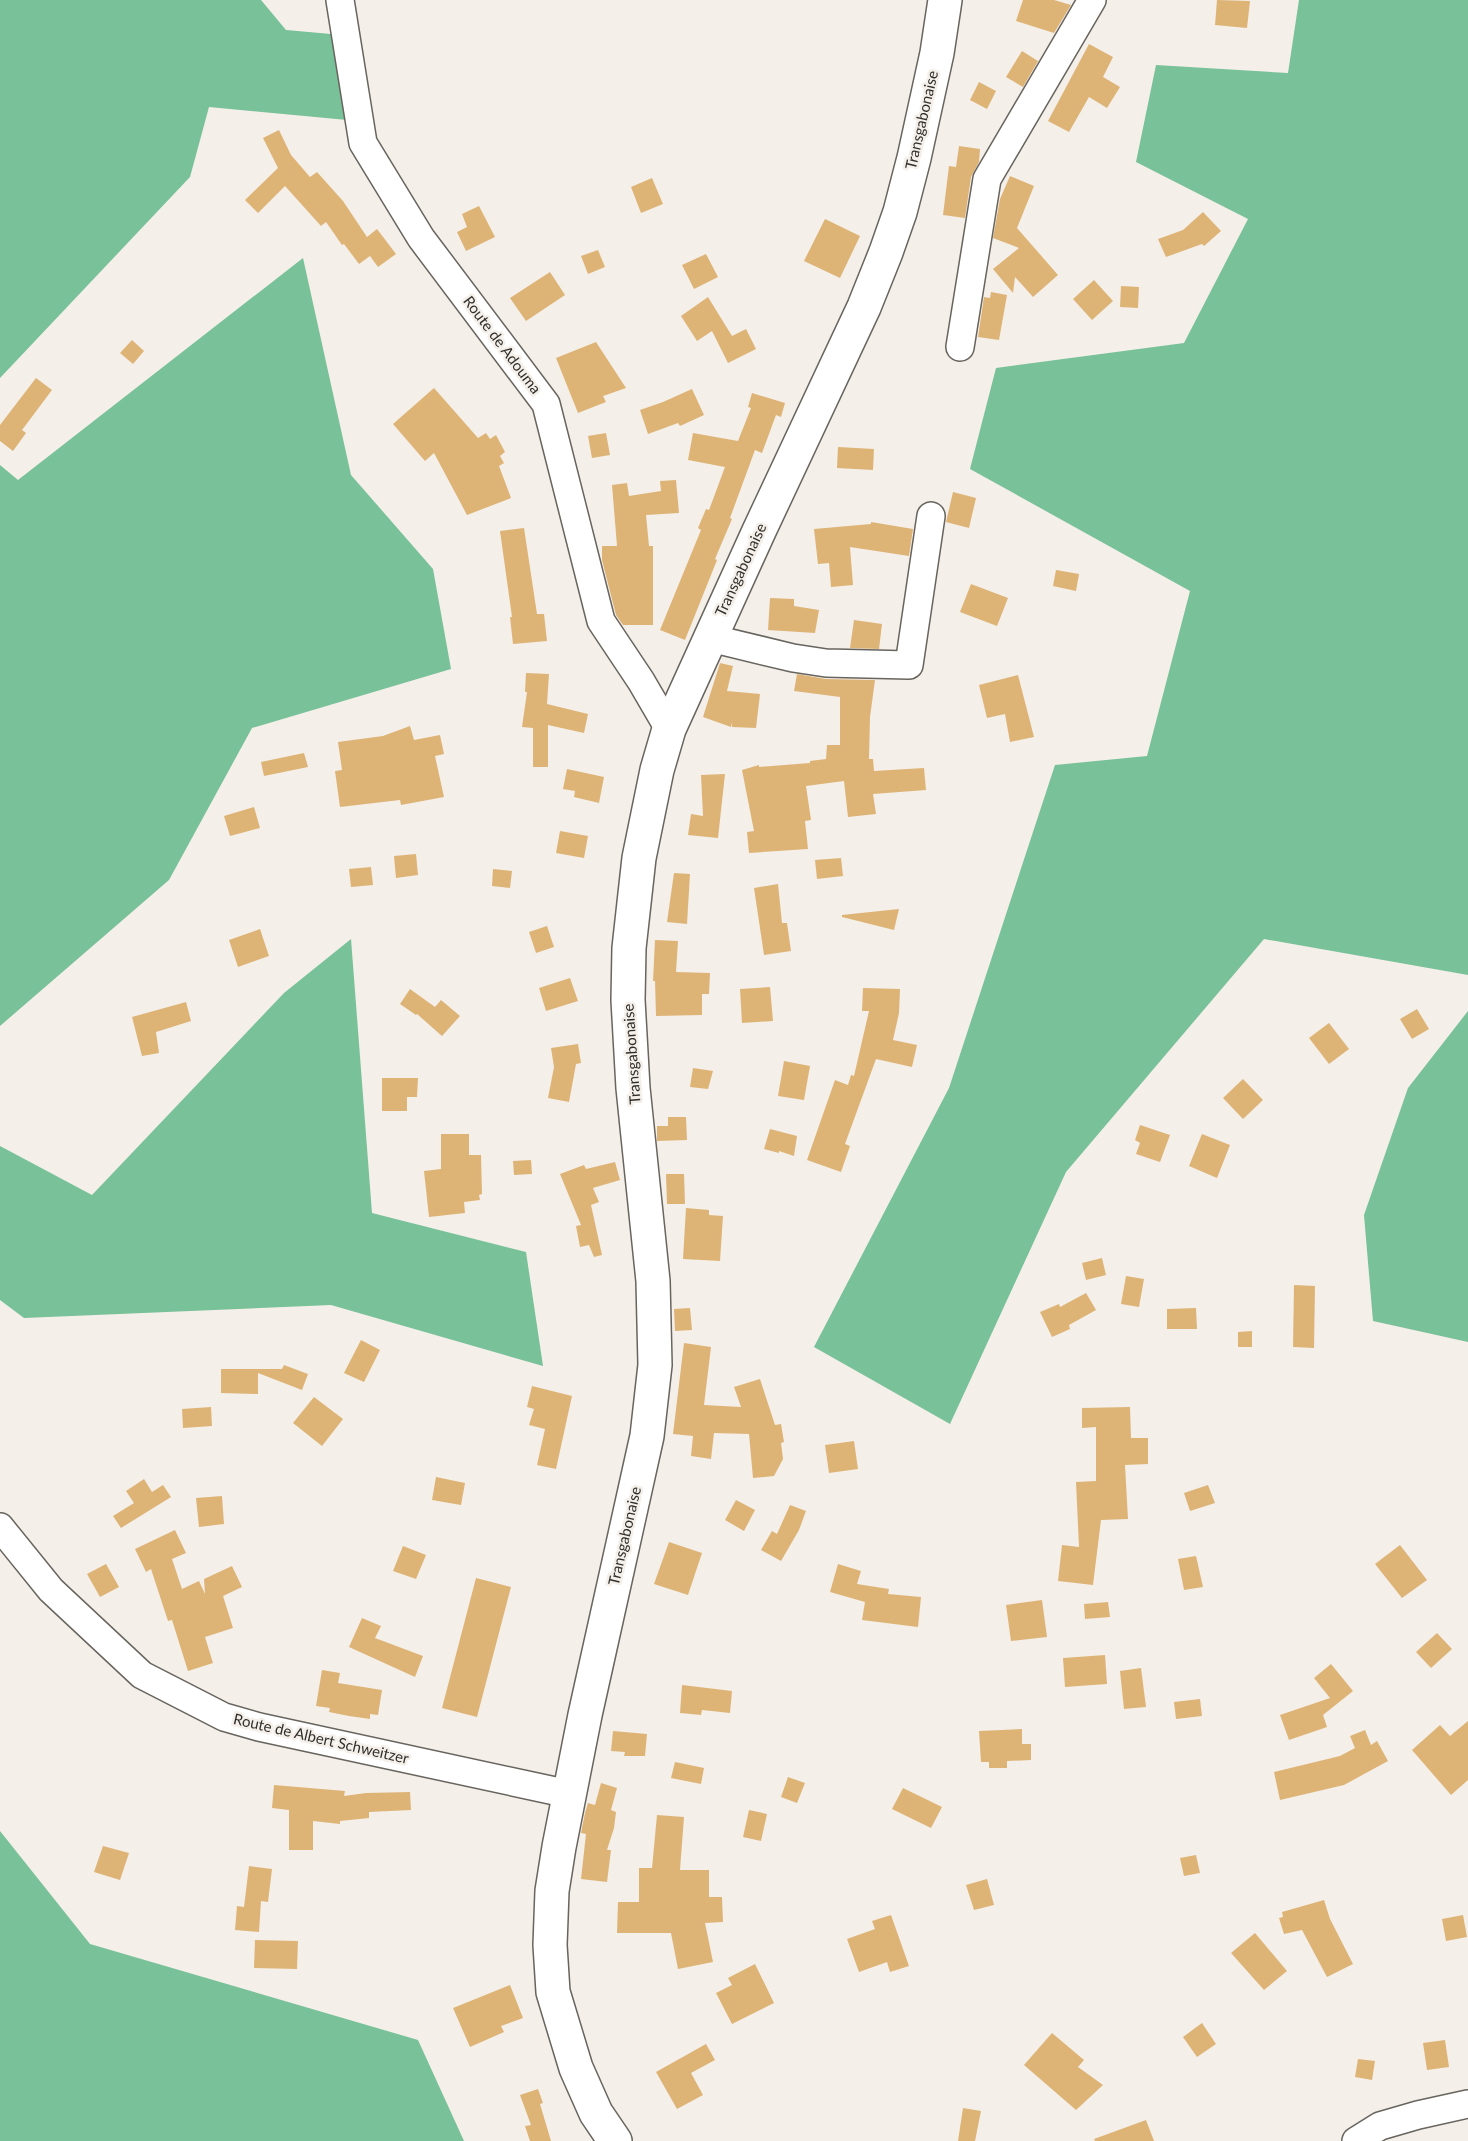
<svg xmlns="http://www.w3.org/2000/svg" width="1468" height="2141" font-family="Lato,sans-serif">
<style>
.forest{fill:#78c199}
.building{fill:#deb476}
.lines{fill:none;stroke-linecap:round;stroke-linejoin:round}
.minor-casing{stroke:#68645e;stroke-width:30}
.highway-casing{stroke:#68645e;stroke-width:36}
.minor{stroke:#fff;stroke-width:27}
.highway{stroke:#fff;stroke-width:33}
.labels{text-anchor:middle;stroke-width:5;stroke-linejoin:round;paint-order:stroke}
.street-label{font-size:15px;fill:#302e2b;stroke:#f4efe9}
</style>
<rect width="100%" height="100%" fill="#f4efe9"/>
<g class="forest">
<path d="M 0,0 L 261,0 L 286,30 L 331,34 L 347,120 L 209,107 L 190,177 L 0,378 Z"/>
<path d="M 1299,0 L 1468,0 L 1468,975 L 1264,939 L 1066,1172 L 950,1424 L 814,1347 L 949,1088 L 1055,765 L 1147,756 L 1190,591 L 970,469 L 996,368 L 1184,343 L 1248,219 L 1136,162 L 1156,65 L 1288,73 Z"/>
<path d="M 303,258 L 351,475 L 433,569 L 451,669 L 252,728 L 169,880 L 0,1026 L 0,465 L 18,480 Z"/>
<path d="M 351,939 L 372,1213 L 526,1252 L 543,1366 L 331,1305 L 24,1318 L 0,1300 L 0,1146 L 92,1195 L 284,993 Z"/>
<path d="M 1468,1011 L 1468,1342 L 1373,1321 L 1364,1215 L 1408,1088 Z"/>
<path d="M 0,1831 L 90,1944 L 418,2040 L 464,2141 L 0,2141 Z"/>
</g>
<g class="building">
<path d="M 1023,0 L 1054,0 L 1071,5 L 1054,33 L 1016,21 Z"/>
<path d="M 1217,0 L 1250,1 L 1247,28 L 1215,25 Z"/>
<path d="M 1089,44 L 1113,57 L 1103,77 L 1120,87 L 1107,108 L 1089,97 L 1069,132 L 1048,121 Z"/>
<path d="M 1022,51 L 1038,61 L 1023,87 L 1006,77 Z"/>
<path d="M 979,82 L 996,91 L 987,109 L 970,100 Z"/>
<path d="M 279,130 L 291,155 L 310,177 L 317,172 L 343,201 L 367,237 L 377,229 L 396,254 L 378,267 L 370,256 L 359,264 L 344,244 L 342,245 L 326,222 L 321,226 L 285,186 L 258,213 L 245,200 L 278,168 L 263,138 Z"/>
<path d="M 959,146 L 980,149 L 979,162 L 971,177 L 965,218 L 943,215 L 949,166 L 956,167 Z"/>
<path d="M 1010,176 L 1034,186 L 1017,228 L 1058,275 L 1033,297 L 1015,277 L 1013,293 L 993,269 L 1019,248 L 993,238 L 1000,199 Z"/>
<path d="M 652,178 L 663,204 L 641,213 L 631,187 Z"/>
<path d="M 479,206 L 495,237 L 466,251 L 457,232 L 467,227 L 462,214 Z"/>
<path d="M 1203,212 L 1221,231 L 1204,246 L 1202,244 L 1166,257 L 1158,239 L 1183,230 Z"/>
<path d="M 825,219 L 860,236 L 840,278 L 804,261 Z"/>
<path d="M 598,250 L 605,267 L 588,274 L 581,256 Z"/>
<path d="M 706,254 L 718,277 L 694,289 L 682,265 Z"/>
<path d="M 550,272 L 565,295 L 526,321 L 510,298 Z"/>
<path d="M 1094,280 L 1113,301 L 1092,320 L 1073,299 Z"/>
<path d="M 1121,286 L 1139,287 L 1138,308 L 1120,307 Z"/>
<path d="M 991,292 L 1007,295 L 999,340 L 978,337 L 984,297 L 990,298 Z"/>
<path d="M 708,297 L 732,336 L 746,329 L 756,349 L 728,363 L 712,331 L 697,341 L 681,316 Z"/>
<path d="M 132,340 L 144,351 L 133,364 L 120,353 Z"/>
<path d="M 596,342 L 626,388 L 603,396 L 606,402 L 578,413 L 556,358 Z"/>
<path d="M 36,378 L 52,390 L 22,430 L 26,433 L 13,451 L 0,441 L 0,425 Z"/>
<path d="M 434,388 L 478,438 L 486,433 L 490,439 L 496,435 L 505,452 L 500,456 L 504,463 L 499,466 L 511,498 L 467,515 L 434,453 L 425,461 L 393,424 Z"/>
<path d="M 692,389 L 704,415 L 680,426 L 678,423 L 648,434 L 640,410 L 663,402 Z"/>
<path d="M 752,393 L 785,403 L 781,417 L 776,415 L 762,453 L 755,450 L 730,518 L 732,519 L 715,559 L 717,560 L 685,640 L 660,630 L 701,530 L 698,528 L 706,509 L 709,510 L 725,467 L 688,460 L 693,433 L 738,441 L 751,408 L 748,407 Z"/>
<path d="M 606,433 L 610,455 L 592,458 L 588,436 Z"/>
<path d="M 838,447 L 874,449 L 873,470 L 837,468 Z"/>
<path d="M 676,480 L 679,513 L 646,515 L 649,546 L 653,546 L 653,625 L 623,625 L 616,615 L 602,560 L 602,546 L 617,546 L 612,485 L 627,483 L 629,496 L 661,491 L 660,481 Z"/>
<path d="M 953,492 L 976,498 L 969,528 L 946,522 Z"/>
<path d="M 871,522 L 913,529 L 909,556 L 850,547 L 853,585 L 831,587 L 829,563 L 818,564 L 814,529 L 871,524 Z"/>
<path d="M 524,528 L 537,614 L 544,614 L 547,641 L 513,644 L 510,617 L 512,617 L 500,531 Z"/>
<path d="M 1056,570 L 1079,574 L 1076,591 L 1053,586 Z"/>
<path d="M 971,584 L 1008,598 L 997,626 L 960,612 Z"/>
<path d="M 770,598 L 794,599 L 794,606 L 819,610 L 815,633 L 768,630 Z"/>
<path d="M 854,620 L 882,624 L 879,649 L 850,648 Z"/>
<path d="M 720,663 L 733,666 L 727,691 L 760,694 L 756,728 L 732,727 L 731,722 L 731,727 L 703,717 Z"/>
<path d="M 526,673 L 549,674 L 547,704 L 588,714 L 584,733 L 548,725 L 548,767 L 533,767 L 533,728 L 522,727 L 527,692 L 525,692 Z"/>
<path d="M 797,674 L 826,679 L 875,680 L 870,717 L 869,759 L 873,759 L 874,771 L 924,768 L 926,790 L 873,794 L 876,814 L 848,817 L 844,781 L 806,786 L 811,820 L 805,821 L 808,849 L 749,853 L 747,832 L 754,831 L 742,770 L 759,765 L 759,767 L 810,763 L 810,761 L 826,759 L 827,745 L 840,745 L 840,697 L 794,691 Z"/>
<path d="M 1018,675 L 1034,737 L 1010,742 L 1005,714 L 987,718 L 979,685 Z"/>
<path d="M 410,726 L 414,740 L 440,735 L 444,754 L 435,756 L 444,797 L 401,805 L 400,800 L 340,807 L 335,771 L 342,770 L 338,742 L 383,736 Z"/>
<path d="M 304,753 L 308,767 L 264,776 L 261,762 Z"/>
<path d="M 567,769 L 604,777 L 599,803 L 574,797 L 575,791 L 563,789 Z"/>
<path d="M 725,774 L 718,838 L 688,835 L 691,814 L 703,816 L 701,775 Z"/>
<path d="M 254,807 L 260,828 L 230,836 L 224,816 Z"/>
<path d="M 560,831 L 588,836 L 584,858 L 556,853 Z"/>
<path d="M 416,854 L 418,875 L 396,878 L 394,856 Z"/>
<path d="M 841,858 L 843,876 L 817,879 L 815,860 Z"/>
<path d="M 371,867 L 373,885 L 351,887 L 349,869 Z"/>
<path d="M 493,869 L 512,871 L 510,888 L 492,886 Z"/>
<path d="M 674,873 L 690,874 L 687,924 L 667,922 Z"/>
<path d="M 778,884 L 782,923 L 787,923 L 791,951 L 764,955 L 754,888 Z"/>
<path d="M 899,909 L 894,930 L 842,917 L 842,915 Z"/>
<path d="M 547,926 L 554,947 L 536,953 L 529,932 Z"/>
<path d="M 260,929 L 269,956 L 238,967 L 229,940 Z"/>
<path d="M 655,940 L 678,941 L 676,972 L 710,973 L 709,994 L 702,994 L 702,1015 L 656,1016 L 655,981 L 653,981 Z"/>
<path d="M 570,978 L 578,1001 L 546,1011 L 539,988 Z"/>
<path d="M 770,987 L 773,1021 L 742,1023 L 740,989 Z"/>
<path d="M 863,988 L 900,989 L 899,1013 L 893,1040 L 917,1045 L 912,1067 L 876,1059 L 845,1144 L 850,1146 L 841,1172 L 807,1160 L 835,1080 L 848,1085 L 851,1075 L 854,1076 L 869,1011 L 862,1011 Z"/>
<path d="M 410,989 L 435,1007 L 441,1000 L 460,1016 L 442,1036 L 417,1014 L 416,1015 L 400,1004 Z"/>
<path d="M 186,1002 L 191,1021 L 156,1032 L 159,1053 L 142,1056 L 132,1017 Z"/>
<path d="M 1417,1009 L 1429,1029 L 1412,1039 L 1400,1019 Z"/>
<path d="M 1329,1023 L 1349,1049 L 1329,1064 L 1309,1038 Z"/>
<path d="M 578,1044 L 581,1063 L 576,1064 L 569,1102 L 548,1098 L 554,1067 L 551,1048 Z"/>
<path d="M 784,1061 L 810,1066 L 804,1100 L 778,1096 Z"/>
<path d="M 693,1068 L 713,1071 L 708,1089 L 690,1087 Z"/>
<path d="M 382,1078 L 418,1078 L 417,1097 L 407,1097 L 407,1111 L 382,1111 Z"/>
<path d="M 1243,1079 L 1263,1100 L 1243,1119 L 1223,1098 Z"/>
<path d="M 668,1117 L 686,1117 L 687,1140 L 657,1141 L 657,1126 L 668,1126 Z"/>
<path d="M 1140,1125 L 1170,1135 L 1160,1162 L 1136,1154 L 1140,1143 L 1135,1140 Z"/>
<path d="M 770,1129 L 797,1136 L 794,1156 L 779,1151 L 779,1153 L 764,1149 Z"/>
<path d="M 441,1134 L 469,1134 L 469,1155 L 481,1155 L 482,1194 L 479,1195 L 480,1200 L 464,1202 L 465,1213 L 429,1217 L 424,1171 L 441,1169 Z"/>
<path d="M 1202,1134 L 1230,1145 L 1217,1178 L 1189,1166 Z"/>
<path d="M 531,1160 L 532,1174 L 514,1175 L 513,1161 Z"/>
<path d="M 615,1162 L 620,1180 L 593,1188 L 599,1202 L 591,1205 L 602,1255 L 594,1257 L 589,1245 L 580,1247 L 576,1226 L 581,1225 L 560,1174 L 584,1165 L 586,1169 Z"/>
<path d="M 666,1174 L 684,1174 L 685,1204 L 667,1204 Z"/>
<path d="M 686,1208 L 709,1210 L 709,1215 L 723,1216 L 720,1261 L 683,1259 Z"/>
<path d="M 1102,1258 L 1106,1275 L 1086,1280 L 1082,1263 Z"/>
<path d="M 1126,1276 L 1144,1279 L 1139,1307 L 1121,1304 Z"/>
<path d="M 1294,1285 L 1315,1286 L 1314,1348 L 1293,1347 Z"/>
<path d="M 1086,1293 L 1096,1310 L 1069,1325 L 1070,1329 L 1052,1337 L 1040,1312 L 1059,1304 L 1060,1307 Z"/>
<path d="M 690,1308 L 692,1330 L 675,1331 L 674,1309 Z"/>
<path d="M 1196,1308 L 1197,1329 L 1167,1329 L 1167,1309 Z"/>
<path d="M 1252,1331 L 1252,1347 L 1238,1347 L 1238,1332 Z"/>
<path d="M 361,1340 L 380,1350 L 364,1382 L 344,1373 Z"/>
<path d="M 684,1343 L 711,1347 L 704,1405 L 741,1407 L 734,1387 L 760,1379 L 775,1425 L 781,1424 L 784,1442 L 781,1443 L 783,1459 L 774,1476 L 753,1478 L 749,1434 L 714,1433 L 711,1459 L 691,1456 L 693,1436 L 673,1434 Z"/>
<path d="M 284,1365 L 308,1374 L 302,1390 L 258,1373 L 258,1394 L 221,1393 L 221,1369 L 282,1369 Z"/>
<path d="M 532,1386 L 572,1396 L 556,1469 L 537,1465 L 545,1429 L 529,1425 L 534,1409 L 527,1407 Z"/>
<path d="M 314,1397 L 343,1419 L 322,1446 L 293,1423 Z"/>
<path d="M 211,1407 L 212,1426 L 183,1428 L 182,1409 Z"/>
<path d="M 1130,1407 L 1131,1438 L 1148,1438 L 1148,1464 L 1125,1465 L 1128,1519 L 1101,1520 L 1093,1585 L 1058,1581 L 1062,1545 L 1079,1547 L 1076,1482 L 1096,1481 L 1096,1427 L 1082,1428 L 1082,1408 Z"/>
<path d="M 854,1441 L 858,1469 L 829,1473 L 825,1445 Z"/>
<path d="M 436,1477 L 465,1483 L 461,1505 L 432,1500 Z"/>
<path d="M 144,1479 L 152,1492 L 163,1485 L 171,1497 L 121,1528 L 113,1516 L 134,1503 L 126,1491 Z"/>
<path d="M 1208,1485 L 1215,1503 L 1190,1511 L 1184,1493 Z"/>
<path d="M 222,1496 L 224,1524 L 199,1527 L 196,1498 Z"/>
<path d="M 736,1500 L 755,1510 L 744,1531 L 725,1520 Z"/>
<path d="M 790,1505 L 806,1511 L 799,1530 L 781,1561 L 761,1550 L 772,1531 L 777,1534 Z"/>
<path d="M 175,1530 L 186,1553 L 172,1559 L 182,1589 L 199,1581 L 205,1594 L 204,1579 L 232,1566 L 242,1587 L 223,1596 L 233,1628 L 205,1637 L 213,1663 L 188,1671 L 172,1620 L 168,1621 L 151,1569 L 146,1572 L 135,1549 Z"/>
<path d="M 669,1542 L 702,1553 L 688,1595 L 654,1584 Z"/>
<path d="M 1400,1545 L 1427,1580 L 1402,1598 L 1375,1564 Z"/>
<path d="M 403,1546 L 426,1555 L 416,1579 L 393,1571 Z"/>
<path d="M 1196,1556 L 1203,1587 L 1184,1590 L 1178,1559 Z"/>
<path d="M 106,1564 L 119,1587 L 100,1597 L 87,1574 Z"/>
<path d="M 838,1564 L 861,1571 L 857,1584 L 889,1589 L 888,1594 L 921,1597 L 918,1627 L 862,1620 L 865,1602 L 830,1592 Z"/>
<path d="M 476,1578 L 511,1587 L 477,1717 L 442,1708 Z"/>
<path d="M 1042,1600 L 1047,1637 L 1011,1641 L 1006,1605 Z"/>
<path d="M 1108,1602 L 1110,1617 L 1085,1619 L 1084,1604 Z"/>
<path d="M 362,1618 L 381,1626 L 375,1638 L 423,1656 L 415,1677 L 349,1647 Z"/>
<path d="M 1437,1633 L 1452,1649 L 1431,1668 L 1416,1652 Z"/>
<path d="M 1105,1655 L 1107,1684 L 1065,1687 L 1063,1658 Z"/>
<path d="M 1331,1664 L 1353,1691 L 1323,1715 L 1327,1727 L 1289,1740 L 1280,1715 L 1330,1698 L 1314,1678 Z"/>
<path d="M 1141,1668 L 1146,1707 L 1124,1709 L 1120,1671 Z"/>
<path d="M 322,1670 L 340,1673 L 338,1683 L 382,1690 L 378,1715 L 370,1714 L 370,1719 L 349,1716 L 329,1712 L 330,1708 L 316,1706 Z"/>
<path d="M 682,1685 L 732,1691 L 730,1713 L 702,1710 L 701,1715 L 680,1713 Z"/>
<path d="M 1200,1699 L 1202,1716 L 1176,1719 L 1174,1702 Z"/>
<path d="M 1468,1721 L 1468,1780 L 1451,1795 L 1412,1750 L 1440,1725 L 1450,1736 Z"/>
<path d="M 1022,1729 L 1022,1744 L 1031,1744 L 1031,1760 L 1007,1761 L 1007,1768 L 989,1768 L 989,1762 L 981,1762 L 979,1731 Z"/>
<path d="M 1365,1730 L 1371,1745 L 1377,1741 L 1388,1761 L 1344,1785 L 1280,1800 L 1274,1772 L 1340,1756 L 1355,1748 L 1350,1736 Z"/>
<path d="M 613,1731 L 647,1734 L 645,1756 L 624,1756 L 625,1752 L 611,1751 Z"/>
<path d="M 675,1762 L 704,1768 L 701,1784 L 671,1778 Z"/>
<path d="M 788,1777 L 805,1783 L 797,1803 L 781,1797 Z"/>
<path d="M 601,1783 L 617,1788 L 611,1810 L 616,1812 L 614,1828 L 607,1850 L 611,1850 L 607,1882 L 581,1879 L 586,1834 L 581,1833 L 585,1813 L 588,1803 L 595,1805 Z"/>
<path d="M 274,1785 L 345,1791 L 344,1796 L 366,1793 L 410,1792 L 411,1810 L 369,1812 L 369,1818 L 340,1821 L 340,1824 L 313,1821 L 313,1850 L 289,1850 L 289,1810 L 272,1808 Z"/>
<path d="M 903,1788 L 942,1807 L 931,1828 L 892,1809 Z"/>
<path d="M 749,1810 L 767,1814 L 761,1841 L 743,1837 Z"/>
<path d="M 657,1815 L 684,1817 L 680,1870 L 709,1870 L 709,1897 L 722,1897 L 723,1922 L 705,1923 L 713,1962 L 678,1969 L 671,1933 L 617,1933 L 618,1902 L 639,1902 L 639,1868 L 652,1868 Z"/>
<path d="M 103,1846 L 129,1853 L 120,1880 L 94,1872 Z"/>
<path d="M 1196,1855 L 1200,1873 L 1184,1876 L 1180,1858 Z"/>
<path d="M 249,1866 L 272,1869 L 268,1902 L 261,1901 L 259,1932 L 235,1930 L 237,1906 L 244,1907 Z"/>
<path d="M 987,1879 L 994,1905 L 974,1910 L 966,1885 Z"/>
<path d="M 1324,1900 L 1330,1919 L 1353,1964 L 1327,1977 L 1302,1930 L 1284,1934 L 1279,1918 L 1283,1917 L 1282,1912 Z"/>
<path d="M 891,1915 L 909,1966 L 890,1972 L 887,1962 L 859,1972 L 847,1939 L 875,1929 L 872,1921 Z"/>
<path d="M 1463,1915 L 1467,1937 L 1446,1941 L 1442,1919 Z"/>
<path d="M 1255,1933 L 1287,1971 L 1264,1990 L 1231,1953 Z"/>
<path d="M 255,1940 L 298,1941 L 297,1969 L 254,1968 Z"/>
<path d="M 755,1964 L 774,2003 L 732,2024 L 716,1993 L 732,1985 L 728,1978 Z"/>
<path d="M 510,1985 L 523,2018 L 501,2026 L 504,2032 L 470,2047 L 453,2008 Z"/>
<path d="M 1202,2023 L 1216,2044 L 1197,2057 L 1183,2037 Z"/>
<path d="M 1052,2033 L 1084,2060 L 1078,2067 L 1103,2085 L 1076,2110 L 1024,2065 Z"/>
<path d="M 1445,2040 L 1449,2067 L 1427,2070 L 1423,2043 Z"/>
<path d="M 706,2044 L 715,2060 L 691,2073 L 703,2095 L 677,2109 L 656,2072 Z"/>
<path d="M 1358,2059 L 1375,2061 L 1372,2080 L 1355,2077 Z"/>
<path d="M 538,2089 L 543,2103 L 540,2104 L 551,2141 L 530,2141 L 525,2126 L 531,2125 L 520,2095 Z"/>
<path d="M 963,2108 L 981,2111 L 975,2141 L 958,2141 Z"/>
<path d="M 1146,2120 L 1154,2141 L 1095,2141 L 1094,2139 Z"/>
</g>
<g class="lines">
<defs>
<g id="minor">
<path d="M 340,0 L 363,143 L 421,238 L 546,404 L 601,621 L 641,681 L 669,729"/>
<path d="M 960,347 L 987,179 L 1092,0"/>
<path d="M 710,638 L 793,658 L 826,663 L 909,665 L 931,516"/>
<path d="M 0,1527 L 51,1590 L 142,1675 L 224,1717 L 259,1727 L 569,1794"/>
<path d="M 1356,2141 L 1380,2126 L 1418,2115 L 1468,2104"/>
</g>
<path id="highway" d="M 615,2141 L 596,2113 L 576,2068 L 553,1992 L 550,1945 L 552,1891 L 559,1847 L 585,1715 L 647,1436 L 655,1365 L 653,1281 L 633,1088 L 628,1000 L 629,948 L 639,858 L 657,770 L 669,729 L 759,531 L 864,307 L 886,252 L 900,212 L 914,158 L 937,53 L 945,0"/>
</defs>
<use href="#minor" class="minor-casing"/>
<use href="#highway" class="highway-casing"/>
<use href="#minor" class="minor"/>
<use href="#highway" class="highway"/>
</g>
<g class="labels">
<g class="street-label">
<text transform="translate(922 120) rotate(-77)" y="5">Transgabonaise</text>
<text transform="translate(502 345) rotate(53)" y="5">Route de Adouma</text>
<text transform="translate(741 570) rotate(-65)" y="5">Transgabonaise</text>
<text transform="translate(632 1054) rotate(-94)" y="5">Transgabonaise</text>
<text transform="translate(625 1536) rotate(-77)" y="5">Transgabonaise</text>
<text transform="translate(321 1739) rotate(13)" y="5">Route de Albert Schweitzer</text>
</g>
</g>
</svg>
